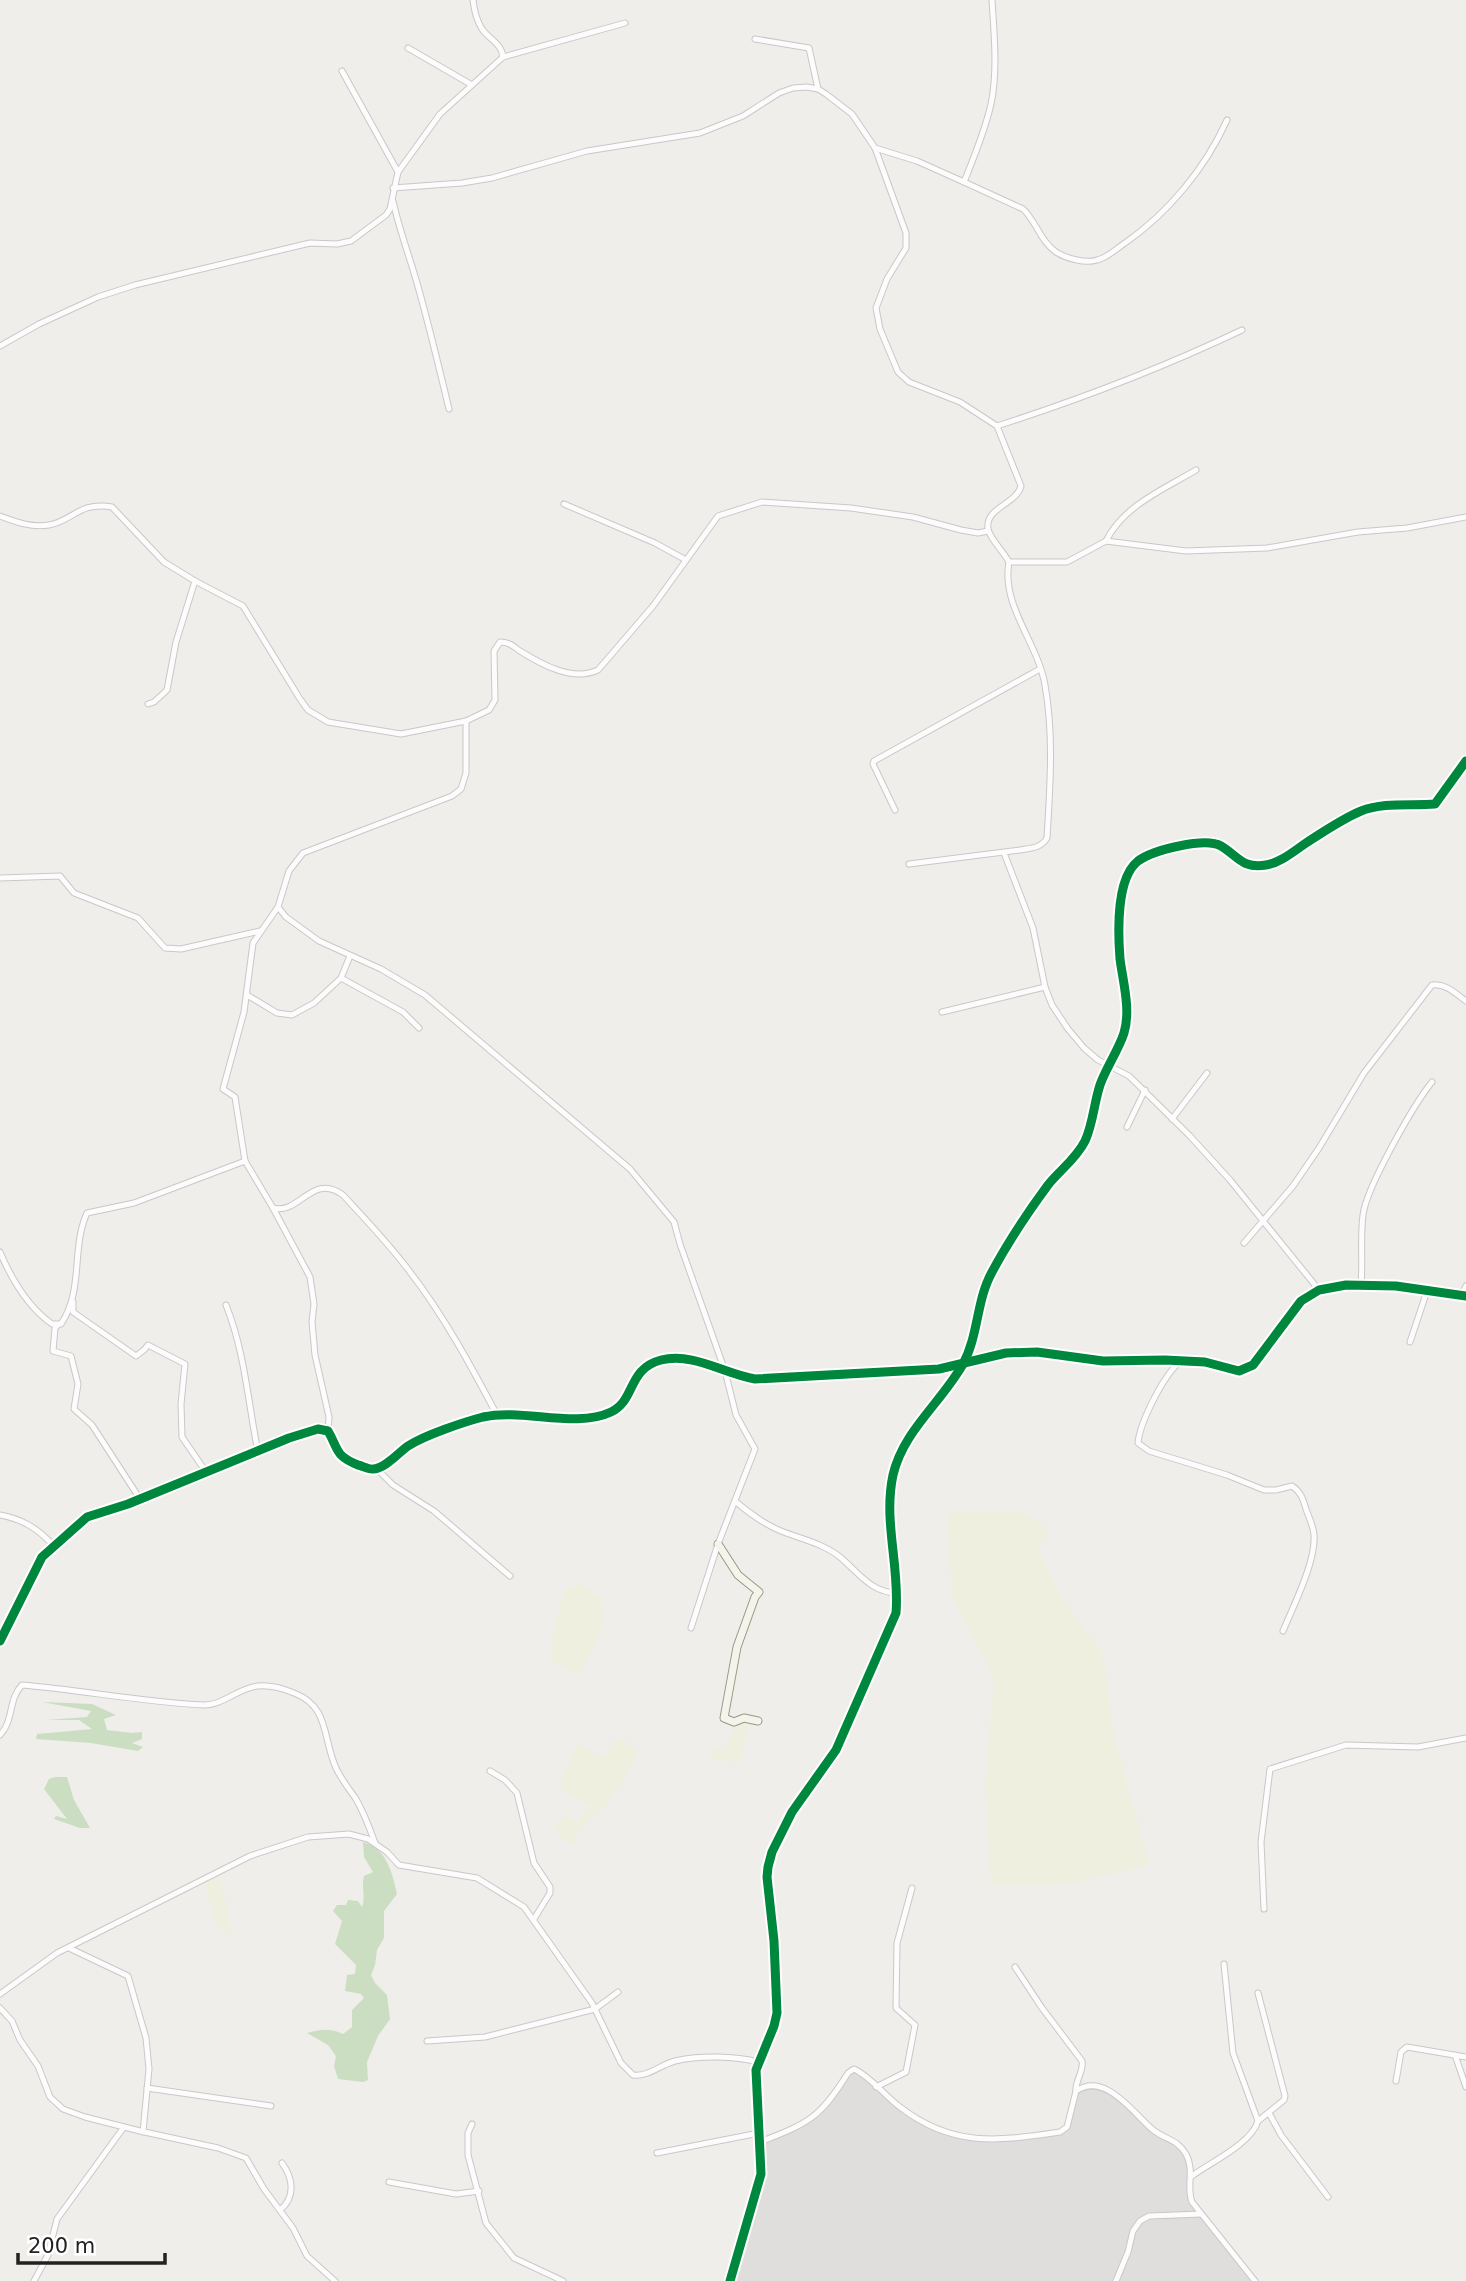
<svg xmlns="http://www.w3.org/2000/svg" width="1466" height="2281" font-family="'DejaVu Sans',sans-serif">
<style>
.residential{fill:#dfdedc}
.farmland{fill:#efefdf}
.forest{fill:#cbdec1}
.lines{fill:none;stroke-linecap:round;stroke-linejoin:round}
.street-casing{stroke:#c9c8c7;stroke-width:7}
.secondary-casing{stroke:#999a82;stroke-width:9}
.street{stroke:#fdfcfc;stroke-width:5}
.secondary{stroke:#f4f4ed;stroke-width:7}
.cycleway-casing{stroke:#fff;stroke-width:13}
.cycleway{stroke:#00873e;stroke-width:9}
</style>
<rect width="100%" height="100%" fill="#f0eeeb"/>
<path class="residential" d="M 855,2070 L 911,2116 L 970,2140 L 1064,2131 L 1077,2091 L 1092,2087 L 1121,2096 L 1152,2130 L 1177,2142 L 1189,2162 L 1189,2195 L 1254,2281 L 731,2281 L 761,2174 L 761,2143 L 817,2116 L 849,2072 Z"/>
<g class="farmland">
<path d="M 1022,1511 L 1048,1529 L 1038,1549 L 1062,1599 L 1102,1651 L 1116,1744 L 1150,1865 L 1068,1884 L 991,1886 L 985,1787 L 994,1676 L 952,1598 L 946,1512 Z"/>
<path d="M 583,1584 L 598,1597 L 603,1595 L 601,1606 L 604,1621 L 594,1647 L 578,1676 L 565,1667 L 552,1662 L 550,1648 L 565,1589 Z"/>
<path d="M 740,1719 L 749,1723 L 740,1763 L 709,1758 L 715,1748 L 723,1749 Z"/>
<path d="M 615,1739 L 628,1741 L 631,1746 L 638,1749 L 636,1758 L 620,1786 L 602,1809 L 577,1833 L 574,1845 L 565,1842 L 555,1827 L 559,1822 L 566,1813 L 568,1817 L 577,1823 L 584,1810 L 594,1809 L 563,1790 L 559,1785 L 573,1753 L 578,1744 L 592,1751 L 599,1758 L 607,1753 Z"/>
<path d="M 222,1877 L 222,1890 L 227,1905 L 231,1935 L 216,1927 L 204,1882 Z"/>
</g>
<g class="forest">
<path d="M 42,1702 L 92,1704 L 116,1715 L 104,1719 L 107,1730 L 132,1733 L 142,1732 L 142,1739 L 132,1743 L 143,1747 L 138,1751 L 91,1743 L 36,1739 L 37,1734 L 92,1729 L 79,1720 L 46,1720 L 87,1717 L 91,1711 Z"/>
<path d="M 55,1777 L 67,1777 L 74,1800 L 90,1828 L 80,1828 L 54,1819 L 56,1816 L 67,1819 L 44,1789 L 49,1779 Z"/>
<path d="M 363,1842 C 387,1849 392,1872 397,1894 L 384,1911 L 384,1938 L 377,1950 L 375,1965 L 371,1975 L 375,1983 L 387,1995 L 390,2019 L 378,2036 L 367,2062 L 368,2080 L 363,2082 L 338,2079 L 334,2066 L 336,2056 L 328,2045 L 307,2033 C 320,2029 330,2028 343,2034 L 352,2027 L 352,2010 L 364,1998 L 361,1994 L 345,1991 L 347,1975 L 355,1974 L 356,1965 L 335,1944 L 342,1921 L 333,1911 L 337,1905 L 346,1905 L 348,1900 L 358,1901 L 362,1907 C 366,1897 361,1888 364,1876 L 373,1872 L 364,1857 Z"/>
</g>
<g class="lines">
<defs>
<g id="street">
<path d="M 755,39 L 809,48 L 818,89"/>
<path d="M 408,48 L 472,85"/>
<path d="M 503,57 L 625,23"/>
<path d="M 342,71 L 398,172"/>
<path d="M 875,148 L 917,161 L 964,182 C 974,157 985,131 991,104 C 998,70 994,34 992,0"/>
<path d="M 964,182 L 1023,209 C 1036,221 1041,242 1056,252 C 1065,258 1086,264 1097,260 C 1107,258 1116,249 1125,243 C 1168,213 1205,169 1227,120"/>
<path d="M 393,188 L 462,183 L 492,178 L 587,151 L 700,133 L 743,116 L 779,93 L 793,88 L 807,87 L 818,89 L 826,94 L 852,114 L 875,148 L 906,233 L 906,248 L 887,279 L 876,308 L 880,329 L 898,372 L 909,382 L 960,402 L 997,426 L 1021,486 C 1016,505 985,507 988,529 C 990,539 1004,552 1009,562 C 1001,606 1038,643 1045,685 C 1054,736 1050,787 1047,838 C 1041,848 1032,848 1020,850 L 909,864"/>
<path d="M 393,201 C 399,229 409,255 417,283 C 429,325 439,367 449,409"/>
<path d="M 0,346 L 39,324 L 98,297 L 135,285 L 310,243 L 337,244 L 351,241 L 386,215 L 390,209 L 398,172 L 440,114 L 503,57 C 502,44 489,39 482,29 C 477,21 474,9 473,0"/>
<path d="M 997,426 C 1081,399 1162,368 1242,330"/>
<path d="M 564,504 L 655,543 L 686,560"/>
<path d="M 0,516 C 16,522 32,528 49,525 C 73,521 79,501 112,507 L 164,562 L 195,581 L 243,606 L 300,699 L 308,710 L 328,722 L 401,734 L 466,721 L 489,710 L 495,700 L 494,651 L 500,642 C 509,642 513,646 520,651 C 541,664 572,682 598,670 L 653,606 L 718,516 L 762,502 L 851,508 L 913,517 L 961,530 L 978,533 L 988,531"/>
<path d="M 1106,541 C 1123,506 1164,489 1196,470"/>
<path d="M 1009,562 L 1067,562 L 1106,541 L 1186,551 L 1267,548 L 1358,532 L 1407,528 L 1466,517"/>
<path d="M 148,704 L 154,702 L 167,690 L 176,642 L 195,581"/>
<path d="M 466,721 L 466,773 L 461,789 L 452,796 L 303,853 L 289,871 L 278,907 L 286,917 L 319,941 L 381,969 L 425,995 L 630,1169 L 674,1222 L 680,1244 L 725,1371 L 736,1415 L 755,1449 L 718,1544 L 691,1628"/>
<path d="M 895,810 L 873,764 L 874,761 L 1040,669"/>
<path d="M 1004,853 L 1033,928 L 1045,987 L 1052,1005 L 1068,1029 L 1084,1048 L 1098,1060 L 1129,1076 L 1189,1135 L 1230,1180 L 1319,1290"/>
<path d="M 0,878 L 60,876 L 74,893 L 138,918 L 165,948 L 181,949 L 260,931"/>
<path d="M 278,907 L 253,943 L 244,1012 L 223,1089 L 235,1097 L 245,1161 L 273,1208 C 300,1215 312,1172 343,1195 C 366,1220 390,1245 410,1272 C 444,1316 471,1366 497,1415"/>
<path d="M 341,978 L 403,1012 L 419,1028"/>
<path d="M 247,995 L 277,1013 L 292,1015 L 314,1003 L 341,978 L 350,956"/>
<path d="M 942,1012 L 1045,987"/>
<path d="M 1172,1119 L 1207,1073"/>
<path d="M 1127,1127 L 1145,1090"/>
<path d="M 273,1208 L 310,1277 L 314,1304 L 312,1322 L 315,1355 L 329,1417 L 328,1431"/>
<path d="M 1244,1243 L 1293,1186 L 1319,1148 L 1364,1073 L 1432,985 C 1446,983 1456,994 1466,1001"/>
<path d="M 0,1252 C 11,1278 28,1307 52,1324 L 61,1324 C 84,1290 71,1248 87,1213 L 134,1203 L 245,1161"/>
<path d="M 1361,1285 C 1363,1262 1360,1238 1363,1215 C 1366,1188 1414,1104 1432,1082"/>
<path d="M 1461,1296 L 1466,1286"/>
<path d="M 73,1302 L 73,1312 L 136,1356 L 144,1350 L 148,1345 L 185,1364 L 181,1404 L 182,1437 L 206,1472"/>
<path d="M 226,1305 C 245,1352 248,1403 258,1452"/>
<path d="M 58,1325 L 55,1328 L 53,1351 L 71,1356 L 78,1384 L 74,1409 L 92,1425 L 140,1499"/>
<path d="M 1410,1342 L 1427,1291"/>
<path d="M 1181,1361 C 1164,1374 1140,1422 1138,1443 L 1149,1451 L 1227,1475 L 1264,1490 L 1276,1490 L 1292,1486 C 1301,1492 1303,1499 1306,1509 C 1309,1518 1314,1527 1314,1536 C 1316,1561 1293,1607 1283,1631"/>
<path d="M 377,1469 L 393,1485 L 434,1511 L 510,1576"/>
<path d="M 735,1501 C 749,1513 764,1524 781,1531 C 801,1539 822,1543 840,1557 C 859,1573 871,1593 898,1593"/>
<path d="M 0,1515 C 21,1519 36,1527 51,1543 L 49,1547"/>
<path d="M 0,1641 L 42,1557 L 87,1517 L 128,1504 L 289,1438 L 318,1429 L 328,1431 C 339,1450 335,1456 358,1465 C 363,1466 368,1470 373,1469 C 385,1469 399,1452 408,1446 C 425,1435 464,1422 483,1417 C 523,1408 575,1429 611,1412 C 636,1400 627,1369 661,1360 C 693,1352 725,1374 755,1379 L 939,1369 L 1006,1353 L 1037,1352 L 1103,1361 L 1165,1360 L 1205,1362 L 1239,1371 L 1253,1365 L 1301,1301 L 1319,1290 L 1346,1285 L 1396,1286 L 1466,1296"/>
<path d="M 0,1735 C 14,1721 8,1699 22,1685 C 82,1690 142,1702 203,1705 C 222,1706 238,1688 258,1686 C 270,1685 282,1688 294,1693 C 330,1707 322,1737 336,1768 C 341,1779 349,1789 356,1799 C 364,1813 370,1829 375,1843"/>
<path d="M 490,1771 L 505,1780 L 517,1793 L 534,1863 L 550,1887 L 550,1893 L 534,1919"/>
<path d="M 1264,1909 L 1261,1842 L 1270,1769 L 1346,1745 L 1418,1747 L 1466,1738"/>
<path d="M 69,1948 L 128,1976 L 146,2038 L 149,2069 L 143,2132"/>
<path d="M 1015,1967 L 1042,2008 L 1082,2061 C 1084,2072 1075,2080 1076,2091"/>
<path d="M 1258,1993 L 1285,2096 L 1284,2100 L 1258,2121"/>
<path d="M 0,1994 L 57,1953 L 250,1856 L 308,1837 L 349,1834 L 368,1839 L 387,1852 L 399,1865 L 477,1878 L 524,1907 L 592,2003 L 621,2063 L 633,2075 C 648,2077 660,2065 675,2061 C 699,2055 735,2056 759,2062"/>
<path d="M 0,2008 L 12,2021 L 20,2040 L 38,2066 L 50,2097 L 63,2109 L 85,2117 L 140,2131 L 218,2148 L 246,2158 L 264,2189 L 293,2228 L 307,2256 L 335,2281"/>
<path d="M 427,2041 L 485,2037 L 595,2009 L 618,1992"/>
<path d="M 1455,2055 L 1466,2087"/>
<path d="M 1396,2081 L 1401,2052 L 1407,2047 L 1466,2057"/>
<path d="M 876,2087 L 906,2072 L 915,2025 L 896,2008 L 897,1943 L 912,1888"/>
<path d="M 147,2088 L 271,2106"/>
<path d="M 1269,2113 L 1281,2135 L 1328,2197"/>
<path d="M 472,2124 L 468,2133 L 468,2155 L 486,2223 L 514,2258 L 563,2281"/>
<path d="M 760,2142 C 809,2123 820,2118 848,2073 L 854,2069 C 871,2077 885,2096 900,2107 C 953,2148 998,2141 1060,2132 L 1067,2127 L 1076,2091 C 1105,2071 1134,2114 1152,2129 C 1165,2140 1176,2138 1186,2154 C 1195,2170 1186,2187 1192,2202 L 1255,2281"/>
<path d="M 657,2153 L 759,2133"/>
<path d="M 1192,2176 C 1211,2162 1251,2144 1258,2121 L 1233,2053 L 1224,1964"/>
<path d="M 389,2182 L 456,2194 L 479,2191"/>
<path d="M 280,2210 C 296,2197 293,2178 282,2163"/>
<path d="M 34,2281 L 48,2255 L 57,2219 L 124,2127"/>
<path d="M 730,2281 L 761,2174 L 756,2070 L 774,2026 L 777,2013 L 774,1941 L 767,1877 L 768,1867 L 772,1852 L 792,1812 L 836,1750 L 896,1613 C 900,1567 883,1521 893,1475 C 903,1431 941,1403 963,1364 C 979,1334 976,1301 992,1272 C 1008,1242 1028,1212 1048,1185 C 1060,1170 1076,1159 1085,1141 C 1093,1124 1094,1103 1100,1085 C 1106,1068 1118,1051 1124,1033 C 1131,1010 1123,982 1120,959 C 1118,933 1116,878 1138,861 C 1153,850 1205,837 1221,846 C 1238,856 1242,869 1266,865 C 1280,863 1294,851 1306,843 C 1323,832 1342,819 1361,811 C 1384,802 1411,806 1435,804 L 1466,761"/>
<path d="M 1116,2281 L 1128,2252 L 1133,2231 L 1140,2221 L 1149,2216 L 1201,2214"/>
</g>
<path id="secondary" d="M 718,1544 L 738,1575 L 759,1592 L 755,1597 L 737,1647 L 724,1718 L 734,1722 L 744,1718 L 758,1721"/>
</defs>
<use href="#street" class="street-casing"/>
<use href="#secondary" class="secondary-casing"/>
<use href="#street" class="street"/>
<use href="#secondary" class="secondary"/>
<defs>
<g id="cycleway">
<path d="M 0,1641 L 42,1557 L 87,1517 L 128,1504 L 289,1438 L 318,1429 L 328,1431 C 339,1450 335,1456 358,1465 C 363,1466 368,1470 373,1469 C 385,1469 399,1452 408,1446 C 425,1435 464,1422 483,1417 C 523,1408 575,1429 611,1412 C 636,1400 627,1369 661,1360 C 693,1352 725,1374 755,1379 L 939,1369 L 1006,1353 L 1037,1352 L 1103,1361 L 1165,1360 L 1205,1362 L 1239,1371 L 1253,1365 L 1301,1301 L 1319,1290 L 1346,1285 L 1396,1286 L 1466,1296"/>
<path d="M 730,2281 L 761,2174 L 756,2070 L 774,2026 L 777,2013 L 774,1941 L 767,1877 L 768,1867 L 772,1852 L 792,1812 L 836,1750 L 896,1613 C 900,1567 883,1521 893,1475 C 903,1431 941,1403 963,1364 C 979,1334 976,1301 992,1272 C 1008,1242 1028,1212 1048,1185 C 1060,1170 1076,1159 1085,1141 C 1093,1124 1094,1103 1100,1085 C 1106,1068 1118,1051 1124,1033 C 1131,1010 1123,982 1120,959 C 1118,933 1116,878 1138,861 C 1153,850 1205,837 1221,846 C 1238,856 1242,869 1266,865 C 1280,863 1294,851 1306,843 C 1323,832 1342,819 1361,811 C 1384,802 1411,806 1435,804 L 1466,761"/>
</g>
</defs>
<use href="#cycleway" class="cycleway-casing"/>
<use href="#cycleway" class="cycleway"/>
</g>
<path d="M18 2253v10h147v-10" fill="none" stroke="#222222" stroke-width="3.5"/>
<text x="28" y="2253" font-size="21" fill="#222222" stroke="#ffffff" stroke-width="5" paint-order="stroke">200 m</text>
</svg>
